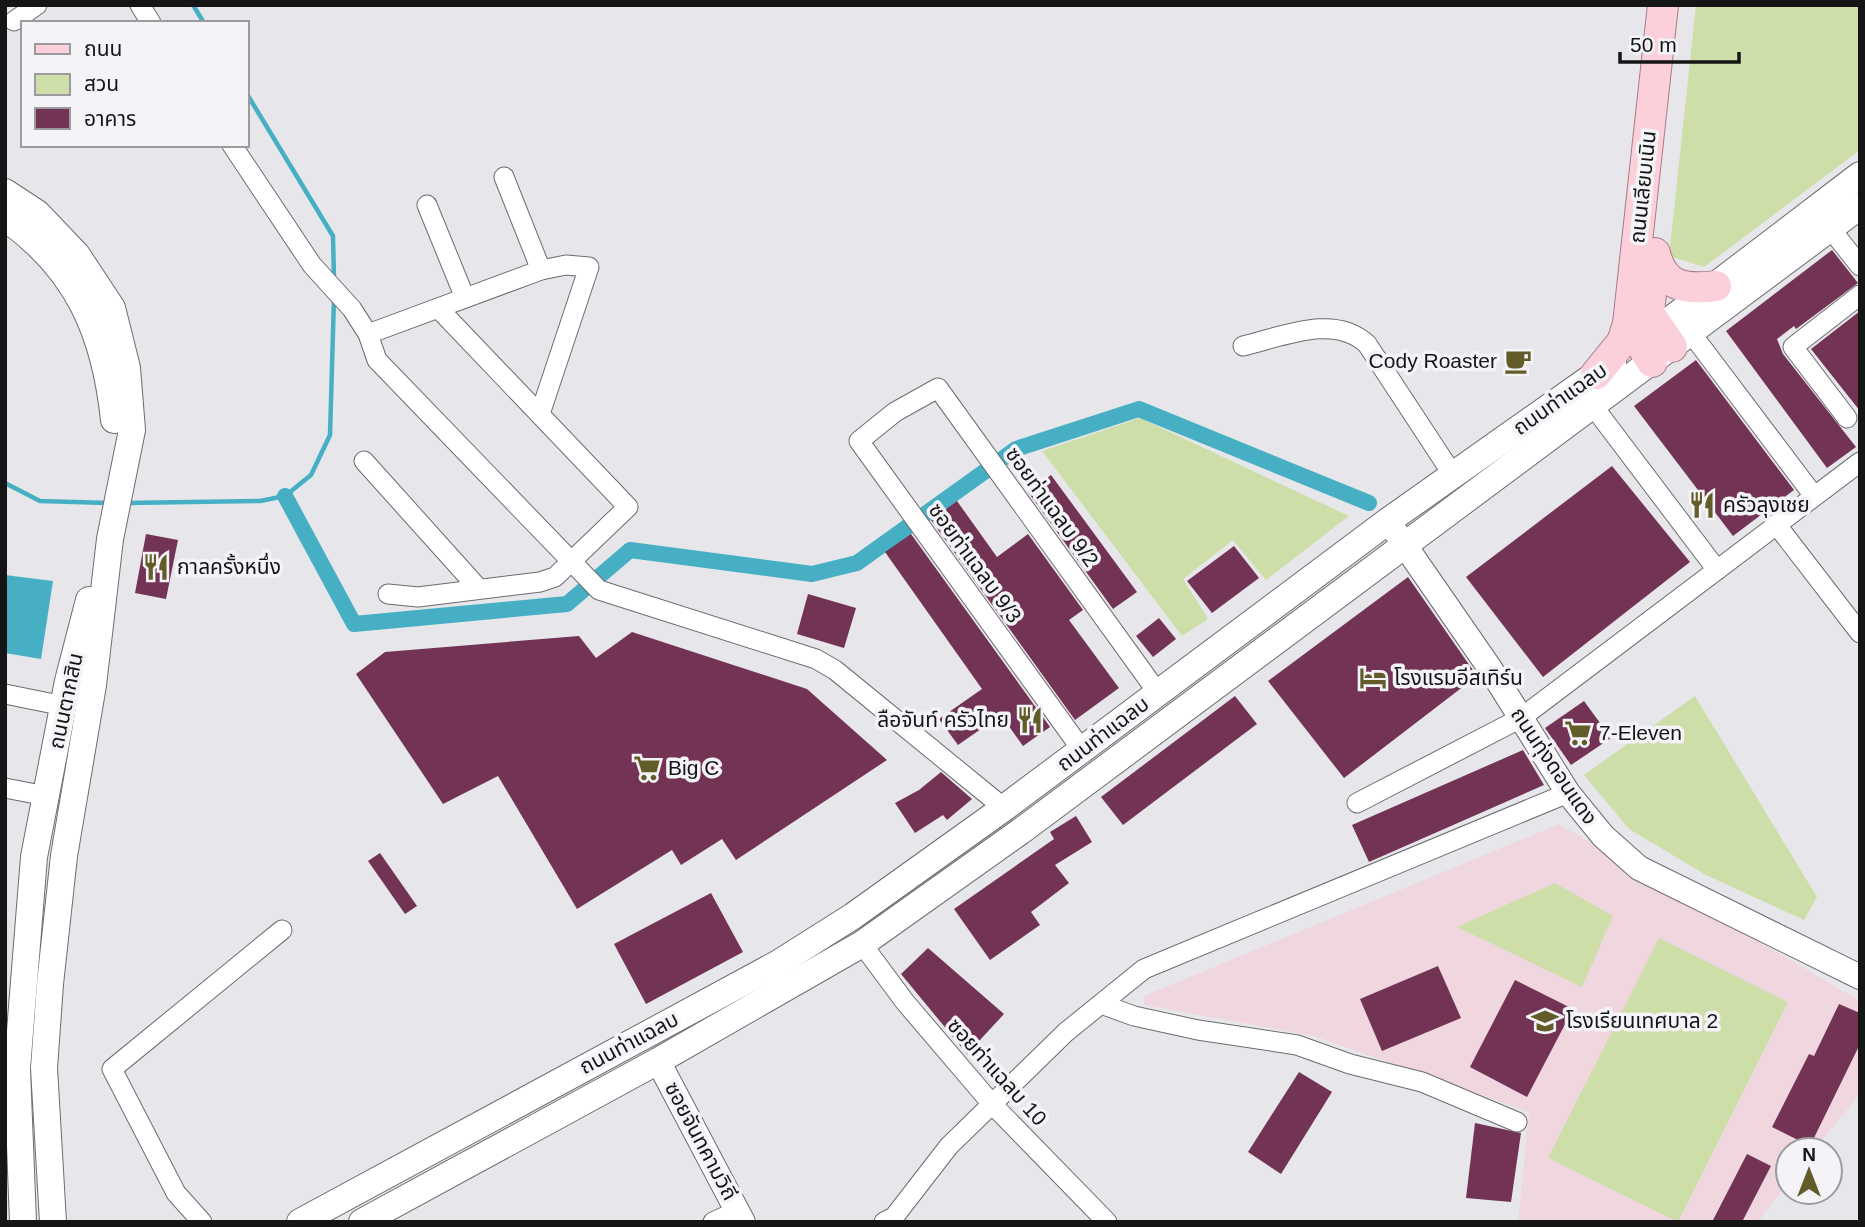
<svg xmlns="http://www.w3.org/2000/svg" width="1865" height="1227" font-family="Arial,'Noto Sans Thai',sans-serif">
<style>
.education{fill:#efd6df}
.green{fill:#cedea8}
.water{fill:#46afc3}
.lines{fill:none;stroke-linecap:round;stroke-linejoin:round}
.stream{stroke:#46afc3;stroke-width:4.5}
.canal{stroke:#46afc3;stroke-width:16}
.building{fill:#733355}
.minor-casing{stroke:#6c6c6f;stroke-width:21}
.tertiary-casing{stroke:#6c6c6f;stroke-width:26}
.secondary-casing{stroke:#6c6c6f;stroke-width:28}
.primary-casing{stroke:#a97a86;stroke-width:32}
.minor{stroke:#fff;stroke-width:19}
.tertiary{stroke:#fff;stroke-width:24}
.secondary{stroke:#fff;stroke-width:26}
.primary{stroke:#fbd0db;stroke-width:30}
.labels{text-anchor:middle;stroke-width:7;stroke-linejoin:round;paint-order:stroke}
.street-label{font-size:21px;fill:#151516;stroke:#f4f4f8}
.poi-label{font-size:21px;fill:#151516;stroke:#f4f4f8;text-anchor:start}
</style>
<rect width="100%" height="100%" fill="#e7e7eb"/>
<path class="education" d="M 1559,824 L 1860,1001 L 1860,1094 L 1814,1150 L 1788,1150 L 1788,1183 L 1758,1222 L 1518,1222 L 1529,1112 L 1314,1036 L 1144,1005 L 1144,996 Z"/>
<g class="green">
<path d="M 1696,5 L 1860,5 L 1860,150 L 1704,267 L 1669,256 Z"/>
<path d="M 1140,418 L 1349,516 L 1266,580 L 1233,540 L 1183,579 L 1208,619 L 1182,636 L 1042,451 Z"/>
<path d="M 1695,696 L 1817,897 L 1804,920 L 1706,875 L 1629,829 L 1584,775 Z"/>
<path d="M 1555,883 L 1613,916 L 1582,987 L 1457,927 Z"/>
<path d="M 1659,938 L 1788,1002 L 1678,1222 L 1548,1158 Z"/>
</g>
<path class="water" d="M 5,575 L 53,581 L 41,659 L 5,653 Z"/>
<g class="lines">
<g class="stream">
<path d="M 193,5 L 204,23"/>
<path d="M 247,94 L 333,236 L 334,279"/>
<path d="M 5,483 L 40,501 L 108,503"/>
<path d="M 127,503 L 260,501 L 285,496 L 311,475 L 330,435 L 334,298"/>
</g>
<path class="canal" d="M 285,496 L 354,624 L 567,604 L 630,550 L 812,574 L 857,563 L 1016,449 L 1139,409 L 1369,503"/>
</g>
<g class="building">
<path d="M 1832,250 L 1858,283 L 1796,329 L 1794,326 L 1777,339 L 1783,354 L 1856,447 L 1827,468 L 1726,331 Z"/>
<path d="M 1860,311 L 1860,411 L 1811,349 Z"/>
<path d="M 1696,360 L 1794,490 L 1733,536 L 1634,406 Z"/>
<path d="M 1612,466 L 1690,562 L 1543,677 L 1466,577 Z"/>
<path d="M 1051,475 L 1137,592 L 1113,609 L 1028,492 Z"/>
<path d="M 957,501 L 997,557 L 1028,534 L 1083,610 L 1069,620 L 1119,688 L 1075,720 L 931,520 Z"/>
<path d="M 146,534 L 178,540 L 166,599 L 135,593 Z"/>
<path d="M 911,534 L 1050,727 L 1023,746 L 1001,715 L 958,745 L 939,719 L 982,689 L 885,552 Z"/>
<path d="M 1234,546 L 1259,578 L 1212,613 L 1187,581 Z"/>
<path d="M 1408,577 L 1477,676 L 1344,778 L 1268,681 Z"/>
<path d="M 808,594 L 856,608 L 844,648 L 797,634 Z"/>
<path d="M 1159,618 L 1176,639 L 1153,657 L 1136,636 Z"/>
<path d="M 632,632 L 807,689 L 887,760 L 736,860 L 722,839 L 681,865 L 672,850 L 577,909 L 498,776 L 443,804 L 356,674 L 385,652 L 579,636 L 596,658 Z"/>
<path d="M 1235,696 L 1257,724 L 1123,825 L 1101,797 Z"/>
<path d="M 1584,701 L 1611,738 L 1571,765 L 1545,728 Z"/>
<path d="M 1523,750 L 1544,785 L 1369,862 L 1352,825 Z"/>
<path d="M 941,772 L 972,799 L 947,820 L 943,815 L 915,833 L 895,803 L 919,790 Z"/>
<path d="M 1076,816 L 1092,842 L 1055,865 L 1069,883 L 1031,912 L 1040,925 L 990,960 L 954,909 L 1054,839 L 1050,832 Z"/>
<path d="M 380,853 L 417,906 L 405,914 L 368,861 Z"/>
<path d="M 711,893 L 743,952 L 646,1004 L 614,944 Z"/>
<path d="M 928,948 L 1004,1014 L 967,1054 L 901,974 Z"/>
<path d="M 1438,966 L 1461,1018 L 1382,1051 L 1360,999 Z"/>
<path d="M 1515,980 L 1573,1009 L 1527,1097 L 1470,1067 Z"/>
<path d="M 1839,1004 L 1860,1013 L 1860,1044 L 1810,1146 L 1772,1127 L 1809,1054 L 1814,1056 Z"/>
<path d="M 1299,1072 L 1332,1092 L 1281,1174 L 1248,1152 Z"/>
<path d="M 1475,1123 L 1521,1133 L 1511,1202 L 1466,1198 Z"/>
<path d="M 1747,1154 L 1771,1166 L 1742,1222 L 1712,1222 Z"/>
</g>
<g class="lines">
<defs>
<g id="minor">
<path d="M 140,5 L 151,23"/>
<path d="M 14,21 L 37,5"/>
<path d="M 232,145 L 312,265 L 352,309 L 368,334 L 377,360 L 599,590 L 816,659 L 835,670 L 1004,808"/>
<path d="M 504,177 L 541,270"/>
<path d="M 427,205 L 465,298"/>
<path d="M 1830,228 L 1860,266"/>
<path d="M 1691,333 L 1814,496"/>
<path d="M 368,334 L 541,270 L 566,265 L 589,267 L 540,414"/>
<path d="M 1243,346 C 1282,337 1334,313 1367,344 L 1453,475"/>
<path d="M 1593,406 L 1717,570"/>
<path d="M 1847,418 L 1793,347 L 1860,295"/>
<path d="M 364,461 L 479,589"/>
<path d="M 1776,524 L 1860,633"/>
<path d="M 388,594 L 418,597 L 540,582 L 555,577 L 628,507 L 438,308"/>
<path d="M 5,694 L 64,706"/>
<path d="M 1082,750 L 859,441 L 895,412 L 938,388 L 1158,693"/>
<path d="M 5,788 L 46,796"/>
<path d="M 1357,803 L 1521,718 L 1860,462"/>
<path d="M 862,944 L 905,1002 L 992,1104 L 1107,1222"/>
<path d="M 1101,1004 L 1134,1016 L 1198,1030 L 1297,1045 L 1350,1064 L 1422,1082 L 1517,1122"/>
<path d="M 202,1222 L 176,1193 L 112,1069 L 282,930"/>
<path d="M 713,1222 L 737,1211"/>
<path d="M 884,1222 L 894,1217 L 949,1146 L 1066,1032 L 1144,969 L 1568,793"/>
</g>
<g id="tertiary">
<path d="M 1388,521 L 1489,667 L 1568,793 L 1603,836 L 1639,868 L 1860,977"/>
<path d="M 658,1061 L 743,1222"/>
</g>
<g id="secondary">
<path d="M 5,192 L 37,213 L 77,255 L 112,308 L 127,368 L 132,430 L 110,539 L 93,685 L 64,856 L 50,984 L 44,1068 L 53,1222"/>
<path d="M 5,218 C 78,269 105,334 114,420"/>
<path d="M 1645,339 L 1860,175"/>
<path d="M 23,1222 L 17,1069 L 34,857 L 68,681 L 89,600"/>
<path d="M 300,1222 L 777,964 L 853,916 L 1004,808 L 1388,521 L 1613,362"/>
<path d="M 362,1222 L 658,1061 L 862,944 L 1021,831 L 1860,206"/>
</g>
<g id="primary">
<path d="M 1655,253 C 1663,287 1685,290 1716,286"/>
<path d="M 1653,274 L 1649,313 L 1672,347"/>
<path d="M 1652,362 L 1628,324 L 1663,5"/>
<path d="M 1596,374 L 1622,342 L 1628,324"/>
</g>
</defs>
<use href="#minor" class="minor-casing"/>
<use href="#tertiary" class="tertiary-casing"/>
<use href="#secondary" class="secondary-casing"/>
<use href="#primary" class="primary-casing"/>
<use href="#minor" class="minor"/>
<use href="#tertiary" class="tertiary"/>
<use href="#secondary" class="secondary"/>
<use href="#primary" class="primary"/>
</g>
<defs>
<symbol id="cafe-bare" viewBox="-9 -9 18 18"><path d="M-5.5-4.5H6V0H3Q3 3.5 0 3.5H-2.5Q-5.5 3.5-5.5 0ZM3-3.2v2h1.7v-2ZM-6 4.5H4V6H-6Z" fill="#635c29" stroke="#f4f4f8" stroke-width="2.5" paint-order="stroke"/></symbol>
<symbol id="restaurant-bare" viewBox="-9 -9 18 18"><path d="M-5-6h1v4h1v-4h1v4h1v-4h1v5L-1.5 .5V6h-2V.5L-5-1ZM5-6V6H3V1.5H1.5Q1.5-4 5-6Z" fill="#635c29" stroke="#f4f4f8" stroke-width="2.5" paint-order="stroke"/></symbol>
<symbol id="hotel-bare" viewBox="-9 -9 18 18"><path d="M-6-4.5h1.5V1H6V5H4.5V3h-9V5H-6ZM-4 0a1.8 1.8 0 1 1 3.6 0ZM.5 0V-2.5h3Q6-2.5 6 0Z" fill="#635c29" stroke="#f4f4f8" stroke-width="2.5" paint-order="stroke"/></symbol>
<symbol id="supermarket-bare" viewBox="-9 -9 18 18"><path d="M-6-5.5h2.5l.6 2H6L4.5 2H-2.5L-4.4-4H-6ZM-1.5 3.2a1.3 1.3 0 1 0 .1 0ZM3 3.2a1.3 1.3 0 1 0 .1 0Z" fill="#635c29" stroke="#f4f4f8" stroke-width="2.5" paint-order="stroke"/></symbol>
<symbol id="school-bare" viewBox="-9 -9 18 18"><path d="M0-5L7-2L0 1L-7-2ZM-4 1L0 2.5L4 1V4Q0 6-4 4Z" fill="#635c29" stroke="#f4f4f8" stroke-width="2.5" paint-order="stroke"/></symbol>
</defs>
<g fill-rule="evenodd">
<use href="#cafe-bare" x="1499" y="342" width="38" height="38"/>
<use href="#restaurant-bare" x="1683" y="486" width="38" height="38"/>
<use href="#restaurant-bare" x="137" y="548" width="38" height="38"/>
<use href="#hotel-bare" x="1354" y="659" width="38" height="38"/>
<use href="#restaurant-bare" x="1011" y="701" width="38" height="38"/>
<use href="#supermarket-bare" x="1559" y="714" width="38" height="38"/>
<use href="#supermarket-bare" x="628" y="749" width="38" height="38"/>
<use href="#school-bare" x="1526" y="1002" width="38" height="38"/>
</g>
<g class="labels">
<g class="street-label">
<text transform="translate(1643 187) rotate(-84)" y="7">ถนนเลียบเนิน</text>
<text transform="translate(1560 399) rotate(-35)" y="7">ถนนท่าแฉลบ</text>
<text transform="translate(1052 507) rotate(54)" y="7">ซอยท่าแฉลบ 9/2</text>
<text transform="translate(975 563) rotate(54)" y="7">ซอยท่าแฉลบ 9/3</text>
<text transform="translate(66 701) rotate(-78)" y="7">ถนนตากสิน</text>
<text transform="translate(1103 734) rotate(-37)" y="7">ถนนท่าแฉลบ</text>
<text transform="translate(1554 766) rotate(56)" y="7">ถนนทุ่งดอนแดง</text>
<text transform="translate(629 1043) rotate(-28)" y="7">ถนนท่าแฉลบ</text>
<text transform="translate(997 1072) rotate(48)" y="7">ซอยท่าแฉลบ 10</text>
<text transform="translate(701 1141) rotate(62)" y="7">ซอยจันทคามวิถี</text>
</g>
<g class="poi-label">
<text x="1497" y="368" text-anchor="end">Cody Roaster</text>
<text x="1723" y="512">ครัวลุงเชย</text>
<text x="177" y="574">กาลครั้งหนึ่ง</text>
<text x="1394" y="685">โรงแรมอีสเทิร์น</text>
<text x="1009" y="727" text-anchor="end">ลือจันท์ ครัวไทย</text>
<text x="1599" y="740">7-Eleven</text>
<text x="668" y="775">Big C</text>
<text x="1566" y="1028">โรงเรียนเทศบาล 2</text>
</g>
</g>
<rect width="1865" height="1227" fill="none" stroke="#151516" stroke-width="14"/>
<rect x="21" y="21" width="228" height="126" fill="#f4f4f8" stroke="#9b9b9e" stroke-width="2"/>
<rect x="35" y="44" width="35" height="10" fill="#fbd0db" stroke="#9b9b9e" stroke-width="2"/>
<text x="84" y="56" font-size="21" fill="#151516">ถนน</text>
<rect x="35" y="74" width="35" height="21" fill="#cedea8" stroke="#9b9b9e" stroke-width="2"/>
<text x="84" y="91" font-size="21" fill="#151516">สวน</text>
<rect x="35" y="108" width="35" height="21" fill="#733355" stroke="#9b9b9e" stroke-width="2"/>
<text x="84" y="126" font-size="21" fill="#151516">อาคาร</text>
<g transform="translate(1809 1171)"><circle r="33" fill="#f4f4f8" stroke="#9b9b9e" stroke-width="2"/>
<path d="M0-5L12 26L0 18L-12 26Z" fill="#635c29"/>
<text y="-10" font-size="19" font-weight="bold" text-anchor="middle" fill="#151516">N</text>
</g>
<path d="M1620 52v10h119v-10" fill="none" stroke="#151516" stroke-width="3.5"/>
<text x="1630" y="52" font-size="21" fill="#151516" stroke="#f4f4f8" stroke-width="5" paint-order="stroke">50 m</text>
</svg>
